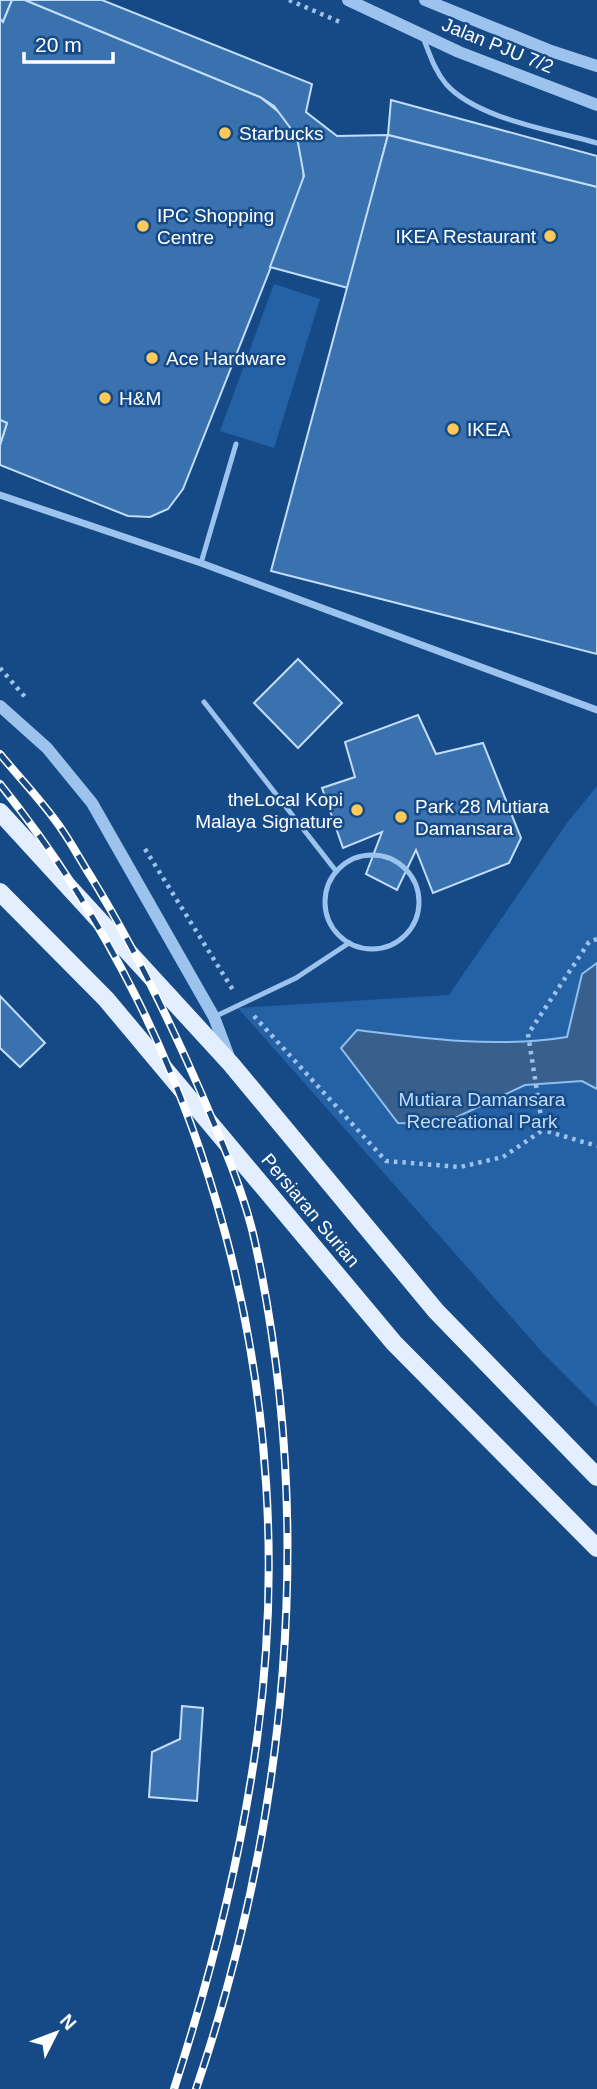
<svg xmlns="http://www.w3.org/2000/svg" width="597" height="2089" font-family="Helvetica,sans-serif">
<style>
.green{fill:#2562a5}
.water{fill:#39608d;stroke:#8ebff1;stroke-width:2}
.building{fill:#3a72af;stroke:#c2ddfa;stroke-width:2}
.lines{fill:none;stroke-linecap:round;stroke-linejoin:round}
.path{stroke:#9cc3ee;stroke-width:4.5;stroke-dasharray:3.5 5;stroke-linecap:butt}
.service{stroke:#9cc3ee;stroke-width:5}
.minor{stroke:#9cc3ee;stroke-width:7}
.tertiary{stroke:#9cc3ee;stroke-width:12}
.primary{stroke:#e3efff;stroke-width:18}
.rail-casing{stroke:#fff;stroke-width:8}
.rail{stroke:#164a87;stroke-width:5;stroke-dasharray:16;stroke-linecap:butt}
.poi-dot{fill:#ffca59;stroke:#164a87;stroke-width:2.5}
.labels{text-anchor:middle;stroke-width:5;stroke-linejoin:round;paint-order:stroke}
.street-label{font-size:19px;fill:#fff;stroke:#164a87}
.poi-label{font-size:19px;fill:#fff;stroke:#164a87;text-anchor:start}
.park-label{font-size:19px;fill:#c2ddfa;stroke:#164a87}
</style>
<rect width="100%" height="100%" fill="#164a87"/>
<g class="green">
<path d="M 274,284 L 320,299 L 274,448 L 220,431 Z"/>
<path d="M 597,786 L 597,1407 L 543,1353 L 238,1008 L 449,995 L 567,823 Z"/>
</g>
<path class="water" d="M 597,963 L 597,1089 L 582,1081 L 525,1085 L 442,1124 L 398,1123 L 341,1048 L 357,1030 C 427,1039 497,1048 567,1037 L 582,974 Z"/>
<g class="building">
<path d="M 0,0 L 12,0 L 3,22 L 0,19 Z"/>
<path d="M 12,0 L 25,0 L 260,97 L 285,117 L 301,146 L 304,166 L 303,186 L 183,489 L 168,509 L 150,517 L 128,516 L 0,465 L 0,445 L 7,423 L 0,420 L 0,19 L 3,22 Z"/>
<path d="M 25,0 L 102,0 L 312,84 L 306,112 L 337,136 L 388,135 L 348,288 L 270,267 L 304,176 L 297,137 L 274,106 L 260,97 Z"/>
<path d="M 391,100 L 597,156 L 597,187 L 388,135 Z"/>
<path d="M 388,135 L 597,187 L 597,654 L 271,571 Z"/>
<path d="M 0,420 L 7,423 L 0,445 Z"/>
<path d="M 298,659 L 342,703 L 298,748 L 254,703 Z"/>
<path d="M 418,715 L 436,754 L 483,743 L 521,838 L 509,863 L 433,893 L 416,850 L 397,890 L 366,874 L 382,832 L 343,848 L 322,788 L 355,777 L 345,742 Z"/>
<path d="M 0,996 L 45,1043 L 20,1067 L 0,1048 Z"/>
<path d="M 182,1706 L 203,1708 L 197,1801 L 149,1797 L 152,1752 L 180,1739 Z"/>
</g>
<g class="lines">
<g class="path">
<path d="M 289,0 L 340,22"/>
<path d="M 0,668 L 25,697"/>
<path d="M 145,849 L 233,990"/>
<path d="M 597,939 L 589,942 L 528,1034 L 543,1130 L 597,1146"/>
<path d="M 254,1016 L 386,1161 L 460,1167 L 503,1157 L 543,1130"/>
</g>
<g class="service">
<path d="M 424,40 C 430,55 435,71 446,84 C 477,119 552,130 597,143"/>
<path d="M 201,563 L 236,444"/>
<path d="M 204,702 L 336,871"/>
<circle cx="372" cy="902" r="47"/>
<path d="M 214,1017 L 296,978 L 349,943"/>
</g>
<path class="minor" d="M 0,495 L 201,563 L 597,710"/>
<g class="tertiary">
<path d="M 348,0 L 459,52 L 597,105"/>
<path d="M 425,0 L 551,51 L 597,66"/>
<path d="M 0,706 L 47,748 L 92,803 L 214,1017 L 229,1057"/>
</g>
<g class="primary">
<path d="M 0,812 L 231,1064 L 436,1311 L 597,1477"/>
<path d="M 0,892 L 106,999 L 394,1343 L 597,1548"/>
</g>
<defs>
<g id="rail">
<path d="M 0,754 C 18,776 38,797 55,820 C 69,838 80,860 93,880 C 135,949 170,1021 202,1095 C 222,1142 244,1192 255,1242 C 316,1523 288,1818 196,2089"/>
<path d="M 0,784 C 213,1049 303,1403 257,1739 C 241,1858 211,1975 174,2089"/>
</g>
</defs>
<use href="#rail" class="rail-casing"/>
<use href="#rail" class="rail"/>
</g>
<g class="poi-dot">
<circle cx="225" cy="133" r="7"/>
<circle cx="143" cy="226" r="7"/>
<circle cx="550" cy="236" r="7"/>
<circle cx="152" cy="358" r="7"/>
<circle cx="105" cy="398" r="7"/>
<circle cx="453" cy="429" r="7"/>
<circle cx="357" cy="810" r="7"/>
<circle cx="401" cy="817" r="7"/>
</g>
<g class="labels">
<g class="street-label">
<text transform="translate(498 45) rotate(22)" y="7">Jalan PJU 7/2</text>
<text transform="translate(311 1210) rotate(50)" y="7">Persiaran Surian</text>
</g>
<g class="poi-label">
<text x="239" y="140">Starbucks</text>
<text x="157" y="222">IPC Shopping<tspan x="157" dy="22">Centre</tspan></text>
<text x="536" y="243" text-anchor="end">IKEA Restaurant</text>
<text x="166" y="365">Ace Hardware</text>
<text x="119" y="405">H&amp;M</text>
<text x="467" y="436">IKEA</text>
<text x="343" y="806" text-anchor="end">theLocal Kopi<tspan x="343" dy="22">Malaya Signature</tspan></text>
<text x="415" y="813">Park 28 Mutiara<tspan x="415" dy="22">Damansara</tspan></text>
</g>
<g class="park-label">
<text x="482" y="1106">Mutiara Damansara<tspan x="482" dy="22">Recreational Park</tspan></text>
</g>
</g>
<g transform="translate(56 2033) rotate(48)" stroke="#164a87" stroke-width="5" paint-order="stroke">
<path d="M0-5L12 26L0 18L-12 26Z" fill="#ffffff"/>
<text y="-10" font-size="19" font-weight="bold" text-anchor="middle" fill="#ffffff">N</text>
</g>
<path d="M24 52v10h89v-10" fill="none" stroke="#ffffff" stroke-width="3.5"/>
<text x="35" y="52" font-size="21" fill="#ffffff" stroke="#164a87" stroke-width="5" paint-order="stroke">20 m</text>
</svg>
